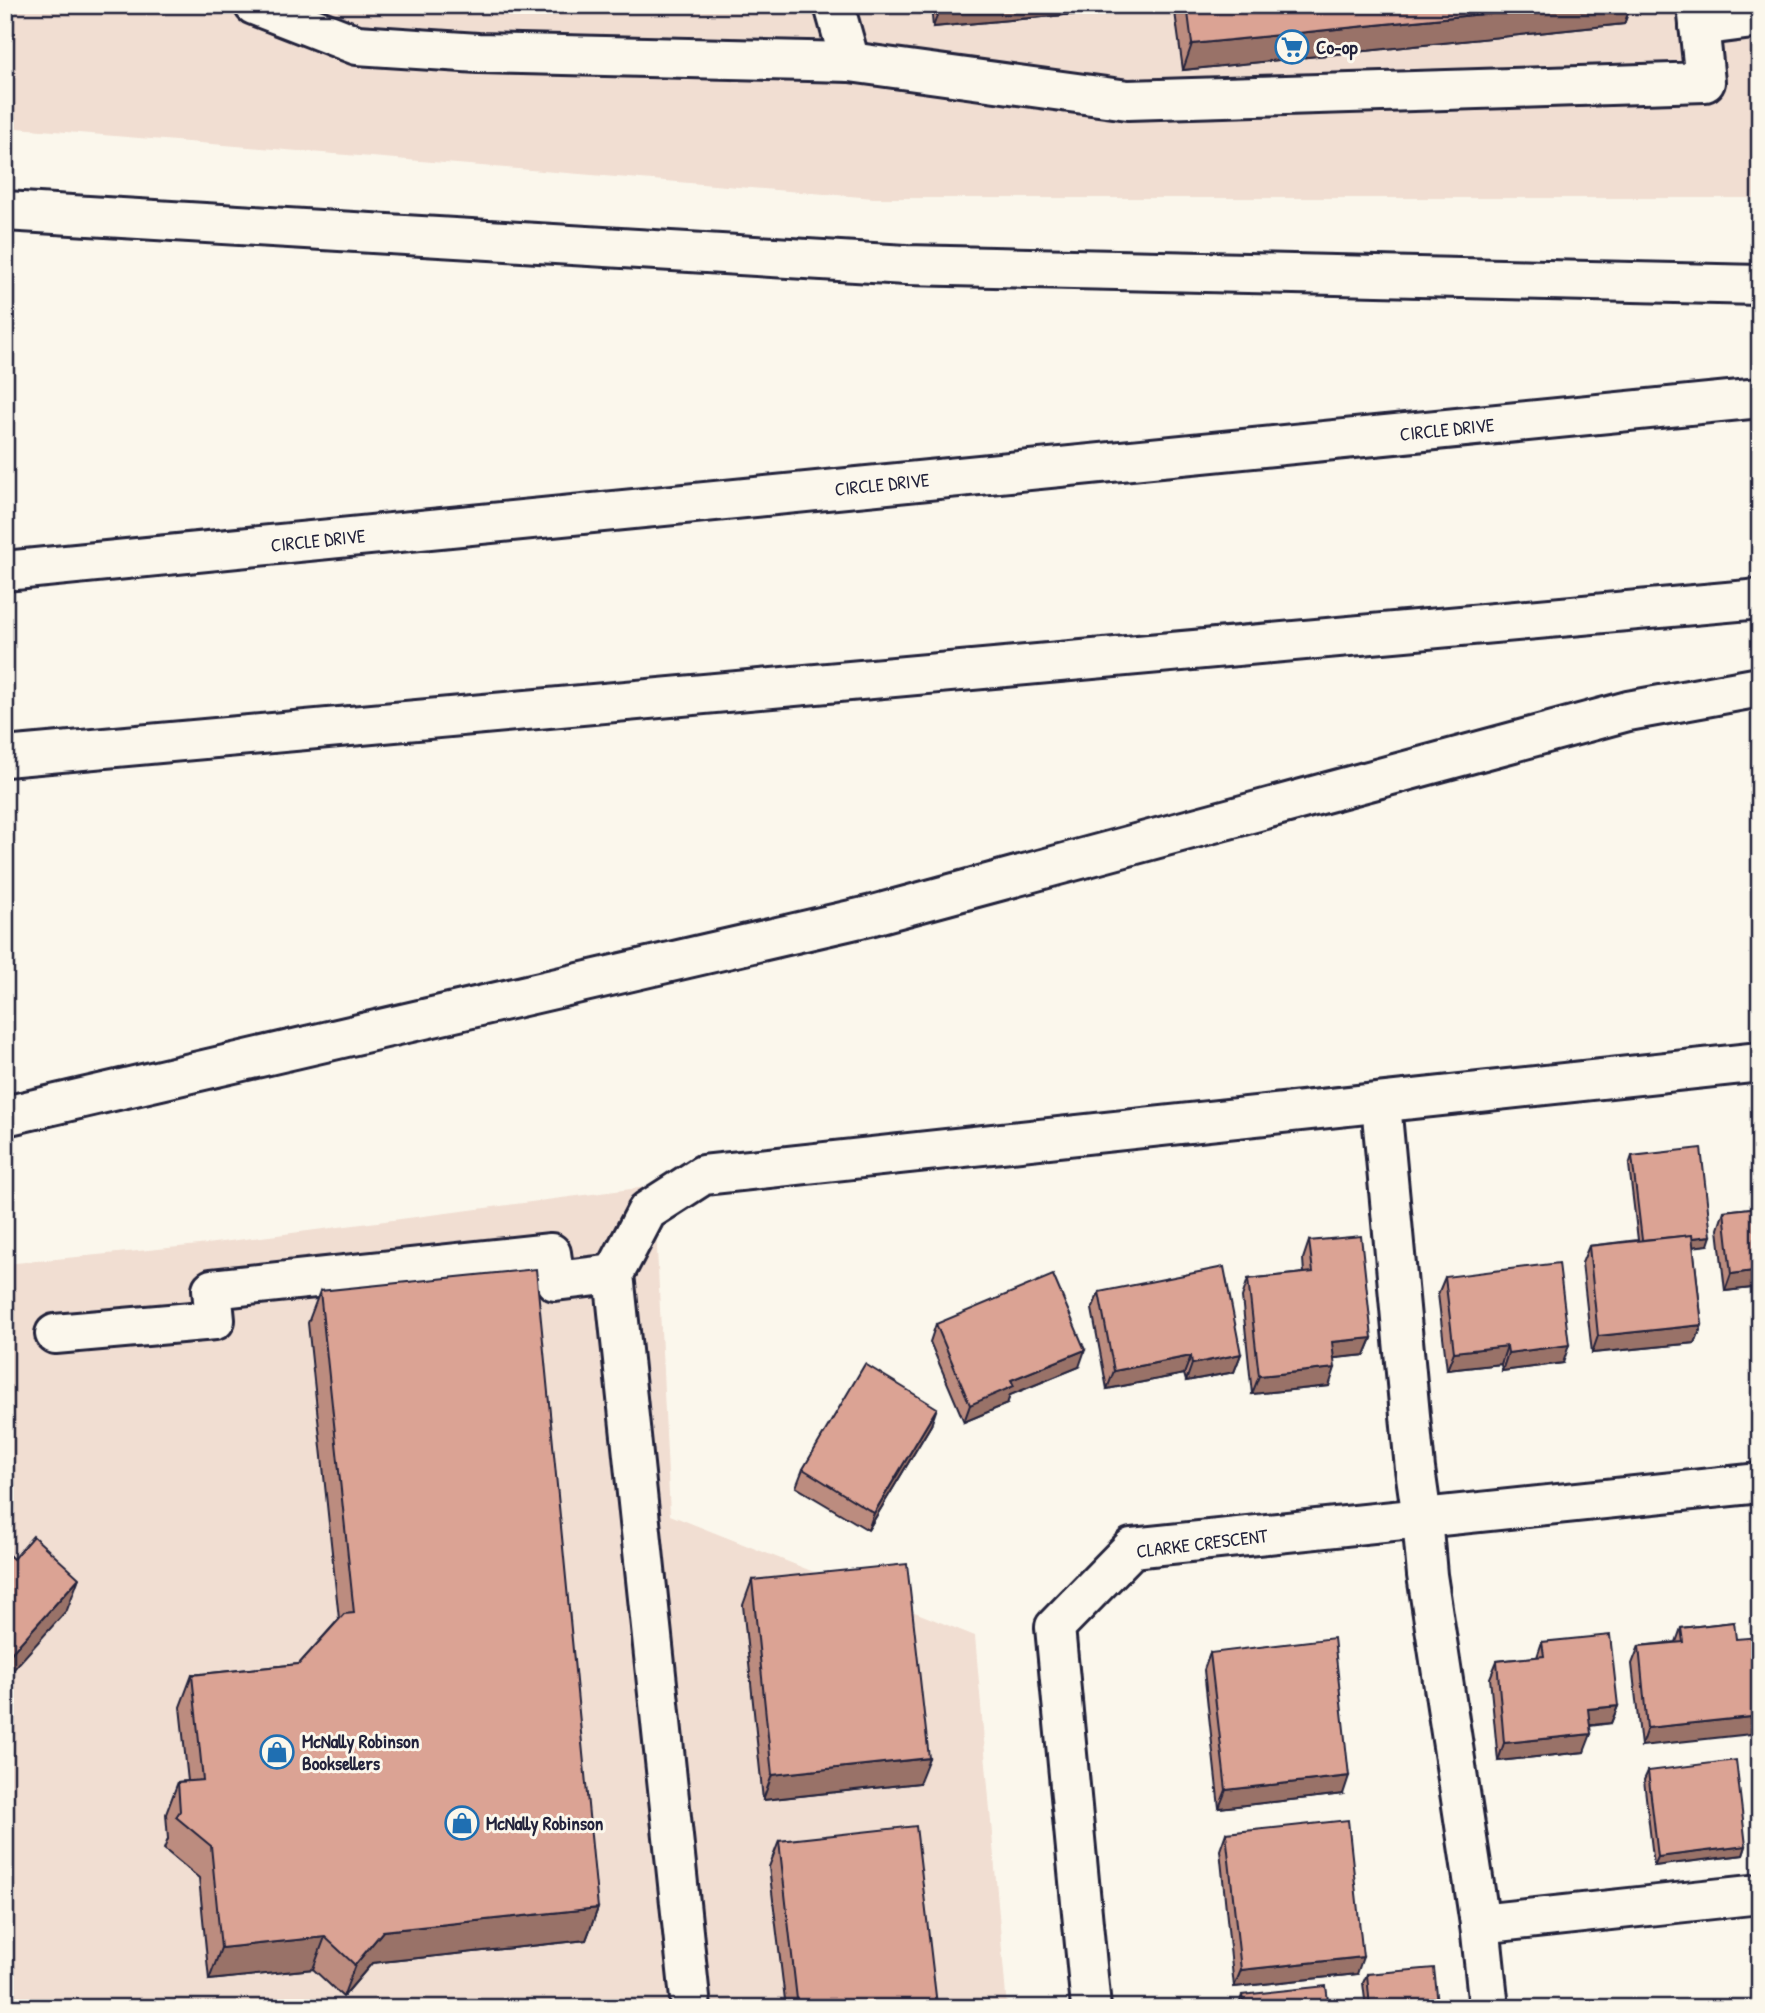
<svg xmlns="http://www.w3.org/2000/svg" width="1765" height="2013" font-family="'Patrick Hand',sans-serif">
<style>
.built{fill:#f1ded2}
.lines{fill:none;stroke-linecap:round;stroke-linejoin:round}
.minor-casing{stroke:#22223b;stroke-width:44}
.highway-casing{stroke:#22223b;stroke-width:44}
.minor{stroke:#fbf7ec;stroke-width:38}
.highway{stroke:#fbf7ec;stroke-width:38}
.wall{fill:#bc8c7f;stroke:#22223b;stroke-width:2}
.shaded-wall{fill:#997268;stroke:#22223b;stroke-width:2}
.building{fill:#dba394;stroke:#22223b;stroke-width:2}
.labels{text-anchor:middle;stroke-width:6;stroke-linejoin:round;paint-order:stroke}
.poi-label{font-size:19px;font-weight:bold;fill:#22223b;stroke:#fbf7ec;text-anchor:start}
.street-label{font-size:19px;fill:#22223b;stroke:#fbf7ec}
</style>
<rect width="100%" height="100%" fill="#fbf7ec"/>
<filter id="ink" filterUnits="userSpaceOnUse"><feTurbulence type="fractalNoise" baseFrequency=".0143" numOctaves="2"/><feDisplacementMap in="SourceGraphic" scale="14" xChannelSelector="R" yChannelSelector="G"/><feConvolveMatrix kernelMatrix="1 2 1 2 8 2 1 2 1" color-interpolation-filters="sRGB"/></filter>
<g filter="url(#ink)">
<g class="built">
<path d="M 5,5 L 1756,5 L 1760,42 L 1760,198 L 874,198 L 5,127 Z"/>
<path d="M 654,1186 L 670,1515 L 975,1636 L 1007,2008 L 5,2008 L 5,1264 L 199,1245 Z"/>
</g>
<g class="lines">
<defs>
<g id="minor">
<path d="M 254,5 L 357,45 L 478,53 L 850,62 L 1128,100 L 1705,82 L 1697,5"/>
<path d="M 834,5 L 850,62"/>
<path d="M 1699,26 L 1760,18"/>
<path d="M 1381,1104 L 1415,1469 L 1422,1518 L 1427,1575 L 1480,1924 L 1489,2008"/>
<path d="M 55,1334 L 215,1320 L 212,1289 L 551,1253 L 555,1281 L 614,1274"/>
<path d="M 1480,1924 L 1760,1894"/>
<path d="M 691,2008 L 614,1274 L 647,1211 L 703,1175 L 1760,1062"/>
<path d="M 1091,2008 L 1055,1627 L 1132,1548 L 1760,1483"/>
</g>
<g id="highway">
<path d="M 5,211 L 906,265 L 1760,285"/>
<path d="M 5,571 L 1760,398"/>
<path d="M 5,757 L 1760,599"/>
<path d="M 5,1116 L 873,915 L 1628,711 L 1760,687"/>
</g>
</defs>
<use href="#minor" class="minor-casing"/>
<use href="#highway" class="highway-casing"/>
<use href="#minor" class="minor"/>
<use href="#highway" class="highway"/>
</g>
<g class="wall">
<path d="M 931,5 L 1173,5 L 933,27 Z"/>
<path d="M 1174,5 L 1631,5 L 1624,24 L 1183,70 Z"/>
<path d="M 1632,1156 L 1708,1245 L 1693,1246 L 1702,1325 L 1695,1343 L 1592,1353 L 1582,1263 L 1589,1246 L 1638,1240 L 1629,1165 Z"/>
<path d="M 1760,1207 L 1760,1287 L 1725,1291 L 1718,1229 L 1724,1211 Z"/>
<path d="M 1309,1241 L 1372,1338 L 1365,1355 L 1334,1358 L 1329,1386 L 1252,1394 L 1242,1297 L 1248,1279 L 1304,1273 L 1303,1259 Z"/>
<path d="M 1445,1277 L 1563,1363 L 1502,1371 L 1501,1364 L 1447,1370 L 1438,1294 Z"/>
<path d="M 320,1291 L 598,1908 L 586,1940 L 372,1963 L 343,1997 L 313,1969 L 209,1980 L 199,1878 L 164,1849 L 168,1839 L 166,1814 L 178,1782 L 188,1781 L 180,1707 L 192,1675 L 299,1664 L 339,1619 L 308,1323 Z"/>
<path d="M 1099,1292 L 1241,1354 L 1234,1372 L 1186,1381 L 1184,1374 L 1107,1389 L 1092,1309 Z"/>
<path d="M 936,1324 L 1079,1367 L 1010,1395 L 1007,1404 L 964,1422 L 930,1342 Z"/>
<path d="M 931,1425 L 868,1530 L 796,1487 L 803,1469 Z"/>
<path d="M 752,1580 L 919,1783 L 763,1800 L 743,1605 Z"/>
<path d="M 1734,1622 L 1641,1746 L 1632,1664 L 1639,1646 L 1676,1642 L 1681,1628 Z"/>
<path d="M 1542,1642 L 1618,1706 L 1611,1723 L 1590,1726 L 1584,1752 L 1498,1761 L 1490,1678 L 1497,1661 L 1537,1657 Z"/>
<path d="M 1210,1653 L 1343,1794 L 1219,1808 L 1204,1670 Z"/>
<path d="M 1648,1771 L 1746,1846 L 1743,1855 L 1654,1866 L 1644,1780 Z"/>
<path d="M 1226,1833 L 1357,1974 L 1234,1987 L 1220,1850 Z"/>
<path d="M 779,1841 L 937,2005 L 936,2008 L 786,2008 L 769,1867 Z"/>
<path d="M 1367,1974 L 1436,2008 L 1366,2008 L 1363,1983 Z"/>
<path d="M 1242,1995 L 1329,2008 L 1238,2008 Z"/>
</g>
<g class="shaded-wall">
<path d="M 941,5 L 1173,5 L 933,27 Z"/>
<path d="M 1569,5 L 1631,5 L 1624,24 L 1183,70 L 1192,44 Z"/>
<path d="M 1711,1236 L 1708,1245 L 1639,1253 L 1643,1244 Z"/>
<path d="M 1760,1270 L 1760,1287 L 1725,1291 L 1731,1274 Z"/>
<path d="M 1702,1325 L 1695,1343 L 1592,1353 L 1598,1336 Z"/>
<path d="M 1372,1338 L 1365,1355 L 1326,1359 L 1332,1342 Z"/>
<path d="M 1569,1345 L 1563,1363 L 1502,1371 L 1508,1353 Z"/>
<path d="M 1507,1346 L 1501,1364 L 1447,1370 L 1454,1352 Z"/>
<path d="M 1085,1350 L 1079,1367 L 1010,1395 L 1007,1404 L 964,1422 L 970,1405 L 1011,1380 Z"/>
<path d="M 1241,1354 L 1234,1372 L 1186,1381 L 1192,1364 Z"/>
<path d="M 1191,1356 L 1184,1374 L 1107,1389 L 1114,1371 Z"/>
<path d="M 1335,1368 L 1329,1386 L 1252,1394 L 1259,1376 Z"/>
<path d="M 937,1408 L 931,1425 L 868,1530 L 874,1513 Z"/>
<path d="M 79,1578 L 67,1610 L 5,1679 L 5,1660 Z"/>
<path d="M 1618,1706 L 1611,1723 L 1582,1726 L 1588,1709 Z"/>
<path d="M 1760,1716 L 1760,1733 L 1641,1746 L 1647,1728 Z"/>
<path d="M 1591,1734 L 1584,1752 L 1498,1761 L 1504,1743 Z"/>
<path d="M 929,1758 L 919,1783 L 763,1800 L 772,1775 Z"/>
<path d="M 1349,1776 L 1343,1794 L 1219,1808 L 1226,1790 Z"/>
<path d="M 1746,1846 L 1743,1855 L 1654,1866 L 1658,1857 Z"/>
<path d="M 598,1908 L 586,1940 L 372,1963 L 343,1997 L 355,1965 L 383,1931 Z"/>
<path d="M 325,1937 L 313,1969 L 209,1980 L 221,1948 Z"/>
<path d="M 1363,1957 L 1357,1974 L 1234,1987 L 1241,1970 Z"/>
<path d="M 1438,2004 L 1436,2008 L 1404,2008 Z"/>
<path d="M 937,2005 L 936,2008 L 916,2008 Z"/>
</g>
<g class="building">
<path d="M 1187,5 L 1569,5 L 1192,44 Z"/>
<path d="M 1701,1148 L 1711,1236 L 1692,1238 L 1692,1235 L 1642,1240 L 1632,1156 Z"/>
<path d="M 1760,1207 L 1760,1270 L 1731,1274 L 1724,1211 Z"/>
<path d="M 1692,1235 L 1702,1325 L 1598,1336 L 1589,1246 Z"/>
<path d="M 1361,1236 L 1372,1338 L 1332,1342 L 1335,1368 L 1259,1376 L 1248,1279 L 1313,1272 L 1309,1241 Z"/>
<path d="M 1559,1263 L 1569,1345 L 1508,1353 L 1507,1346 L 1454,1352 L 1445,1277 Z"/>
<path d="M 1224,1267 L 1241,1354 L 1192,1364 L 1191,1356 L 1114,1371 L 1099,1292 Z"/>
<path d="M 536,1269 L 598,1908 L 383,1931 L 355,1965 L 325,1937 L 221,1948 L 211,1846 L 176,1817 L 180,1811 L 178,1782 L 203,1780 L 192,1675 L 299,1664 L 344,1614 L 354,1613 L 320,1291 Z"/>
<path d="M 1053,1275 L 1085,1350 L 1011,1380 L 1014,1386 L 970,1405 L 936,1324 Z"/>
<path d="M 865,1364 L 937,1408 L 874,1513 L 803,1469 Z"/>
<path d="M 33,1536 L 79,1578 L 5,1660 L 5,1551 L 13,1559 Z"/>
<path d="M 907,1564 L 929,1758 L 772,1775 L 752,1580 Z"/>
<path d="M 1734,1622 L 1736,1639 L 1760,1637 L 1760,1716 L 1647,1728 L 1639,1646 L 1683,1642 L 1681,1628 Z"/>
<path d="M 1610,1635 L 1618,1706 L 1588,1709 L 1591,1734 L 1504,1743 L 1497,1661 L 1544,1656 L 1542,1642 Z"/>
<path d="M 1334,1638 L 1349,1776 L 1226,1790 L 1210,1653 Z"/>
<path d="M 1736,1760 L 1746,1846 L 1658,1857 L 1648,1771 Z"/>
<path d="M 1348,1820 L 1363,1957 L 1241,1970 L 1226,1833 Z"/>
<path d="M 916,1826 L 937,2005 L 916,2008 L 798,2008 L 779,1841 Z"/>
<path d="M 1434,1968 L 1438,2004 L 1404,2008 L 1370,2008 L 1367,1974 Z"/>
<path d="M 1326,1986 L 1329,2008 L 1244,2008 L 1242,1995 Z"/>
</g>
</g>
<defs>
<symbol id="supermarket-ring" viewBox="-11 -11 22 22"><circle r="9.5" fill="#fbf7ec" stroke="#1f6fb2" stroke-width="1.5"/><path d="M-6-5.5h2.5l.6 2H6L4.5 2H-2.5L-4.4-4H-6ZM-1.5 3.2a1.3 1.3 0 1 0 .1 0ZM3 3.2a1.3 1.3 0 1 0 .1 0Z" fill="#1f6fb2"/></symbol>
<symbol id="shop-ring" viewBox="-11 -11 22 22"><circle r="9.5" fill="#fbf7ec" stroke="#1f6fb2" stroke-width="1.5"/><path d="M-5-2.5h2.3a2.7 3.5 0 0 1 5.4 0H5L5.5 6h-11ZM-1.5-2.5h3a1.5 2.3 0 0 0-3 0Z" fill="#1f6fb2"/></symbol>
</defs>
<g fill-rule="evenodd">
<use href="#supermarket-ring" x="1273" y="28" width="38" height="38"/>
<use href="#shop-ring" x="258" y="1733" width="38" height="38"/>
<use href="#shop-ring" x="443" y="1804" width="38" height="38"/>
</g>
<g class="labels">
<g class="poi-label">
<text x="1316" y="54">Co-op</text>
<text x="302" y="1748">McNally Robinson<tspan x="302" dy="22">Booksellers</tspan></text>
<text x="486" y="1830">McNally Robinson</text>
</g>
<g class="street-label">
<text transform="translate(1447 429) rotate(-6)" y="7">CIRCLE DRIVE</text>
<text transform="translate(882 484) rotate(-6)" y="7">CIRCLE DRIVE</text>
<text transform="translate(318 540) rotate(-6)" y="7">CIRCLE DRIVE</text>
<text transform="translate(1202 1543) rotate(-7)" y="7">CLARKE CRESCENT</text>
</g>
</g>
<rect width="1765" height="2013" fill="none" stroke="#fbf7ec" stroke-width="28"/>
<rect x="14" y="14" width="1737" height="1985" fill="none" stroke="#22223b" stroke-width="2.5" filter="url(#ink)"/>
</svg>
